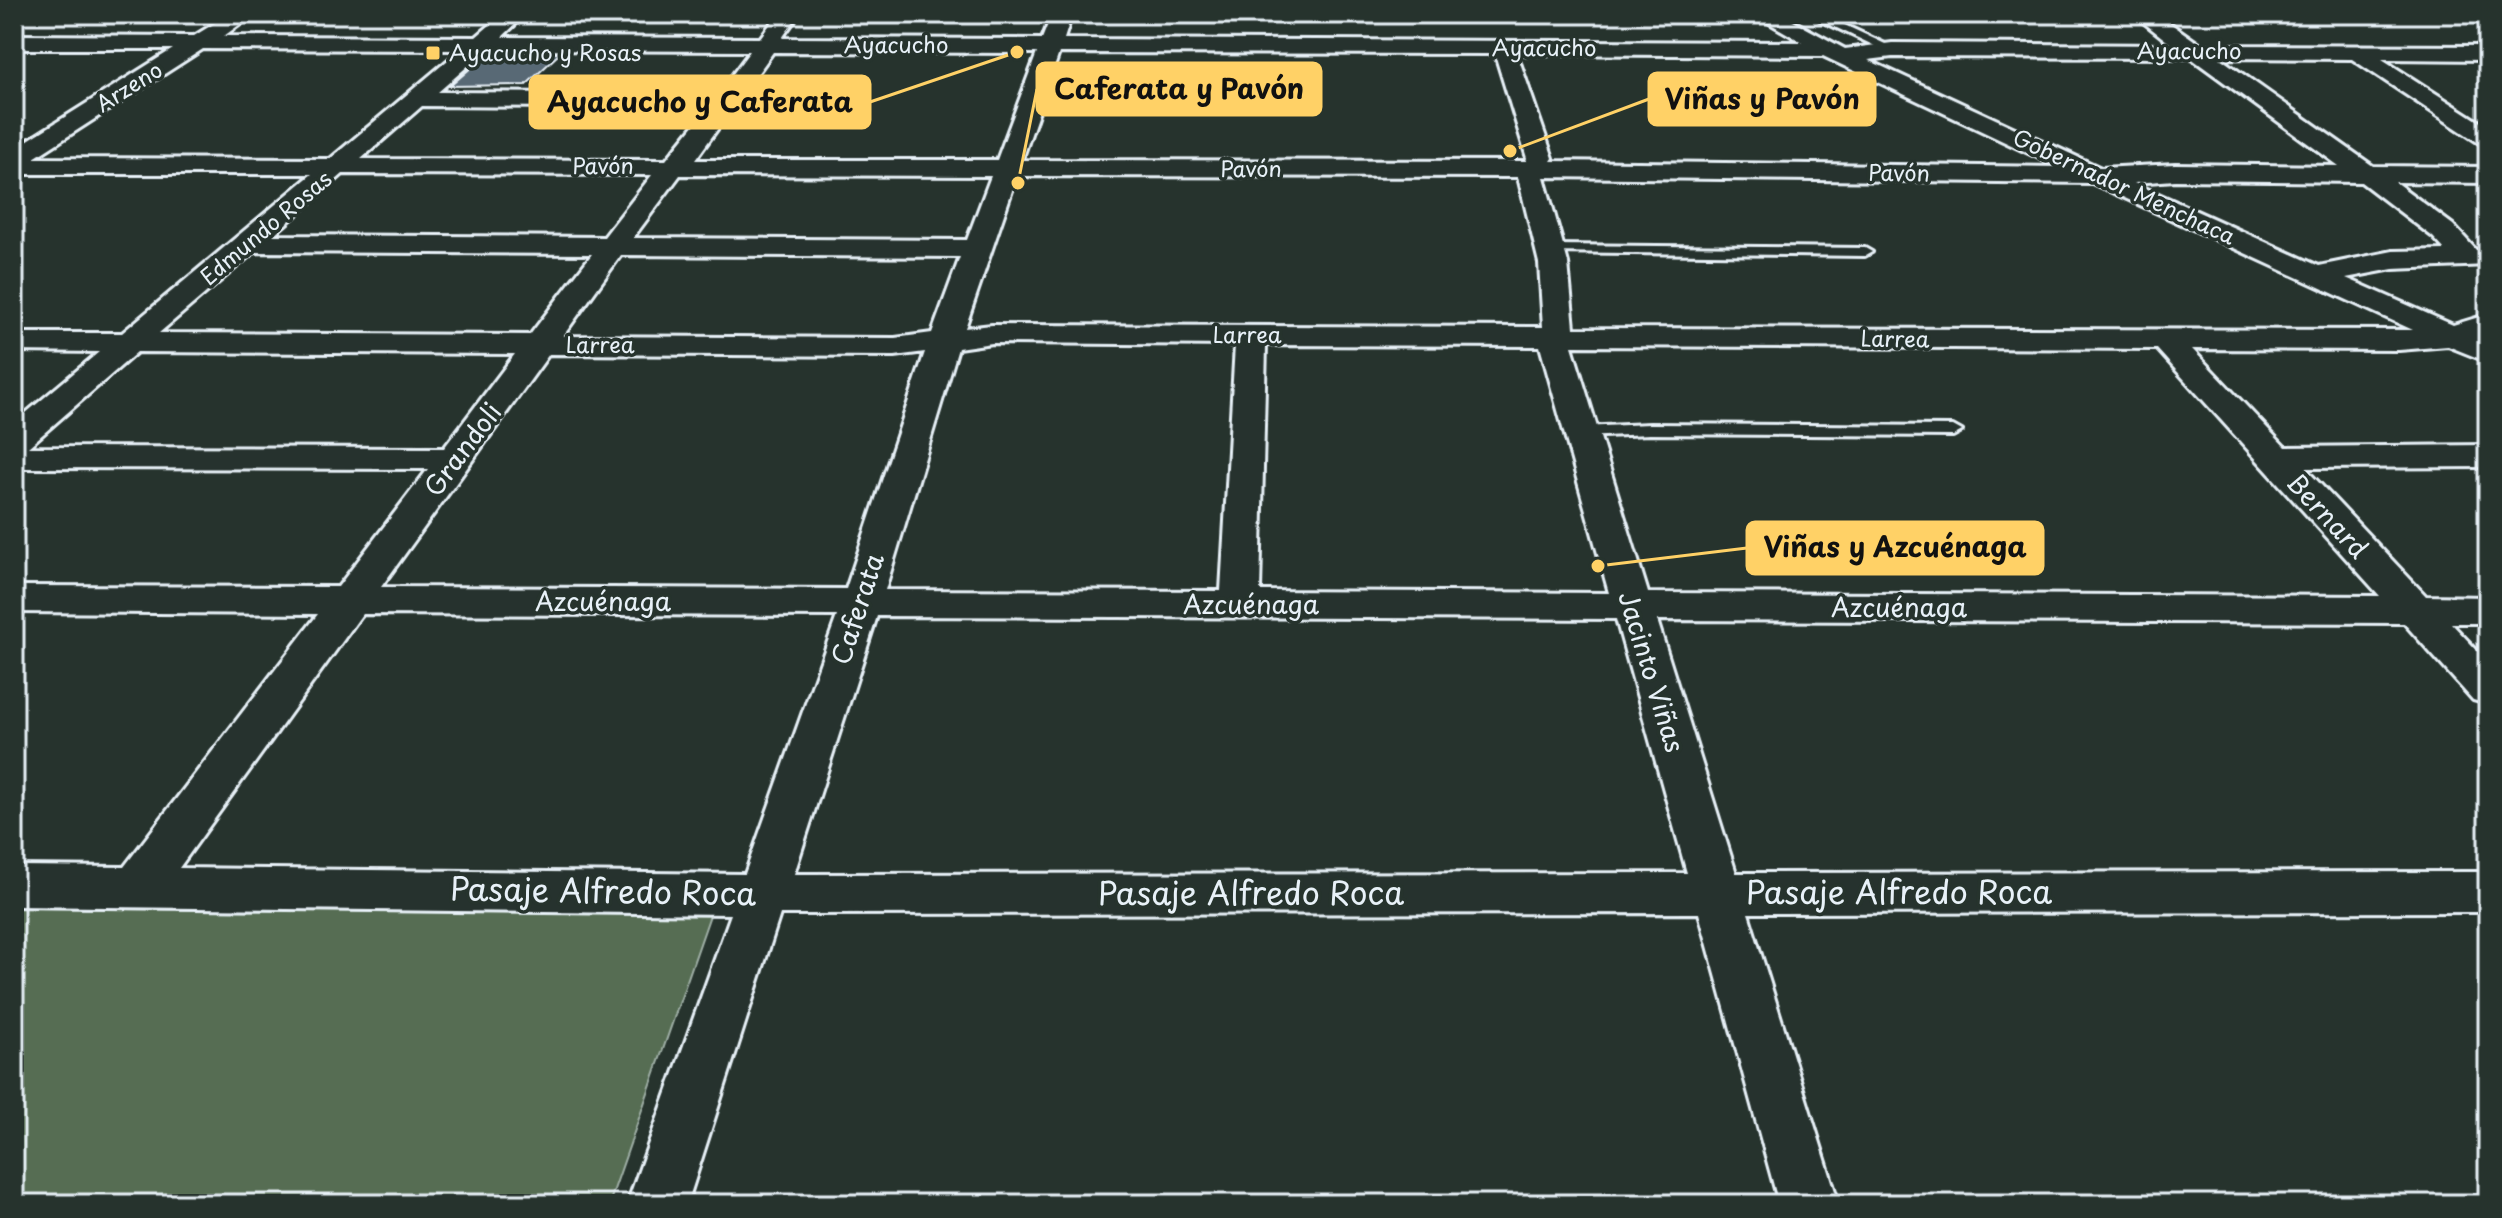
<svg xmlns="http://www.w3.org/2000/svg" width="2502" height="1218" font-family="'Playpen Sans',sans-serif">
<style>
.green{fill:#566d53;stroke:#9fafa6;stroke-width:2}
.building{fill:#596975;stroke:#e8f1f8;stroke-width:2}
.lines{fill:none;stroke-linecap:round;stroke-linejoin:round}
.service-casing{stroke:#e8f1f8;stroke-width:6}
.minor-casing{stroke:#e8f1f8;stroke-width:6}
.service{fill:#26332d;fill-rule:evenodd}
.minor{fill:#26332d;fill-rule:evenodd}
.poi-dot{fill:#ffd166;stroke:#26332d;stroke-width:3}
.labels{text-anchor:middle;stroke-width:7;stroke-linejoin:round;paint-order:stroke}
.far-street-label{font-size:22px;fill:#e8f1f8;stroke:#26332d}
.far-poi-label{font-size:22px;fill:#e8f1f8;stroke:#26332d;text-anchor:start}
.street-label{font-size:26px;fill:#e8f1f8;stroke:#26332d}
.near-street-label{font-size:32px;fill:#e8f1f8;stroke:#26332d}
.leader{fill:none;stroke:#ffd166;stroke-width:3}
.callout-dot{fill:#ffd166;stroke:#26332d;stroke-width:3}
.callout{fill:#ffd166;stroke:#ffd166;stroke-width:3}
.callout-label{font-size:28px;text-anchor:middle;font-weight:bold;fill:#111}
</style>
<rect width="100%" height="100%" fill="#26332d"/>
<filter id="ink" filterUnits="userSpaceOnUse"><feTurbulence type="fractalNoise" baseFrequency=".0125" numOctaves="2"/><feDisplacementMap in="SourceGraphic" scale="16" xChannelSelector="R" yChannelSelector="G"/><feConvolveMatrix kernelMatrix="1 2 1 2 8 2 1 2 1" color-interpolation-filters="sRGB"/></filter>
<g filter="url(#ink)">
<path class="green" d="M 14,908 L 710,915 L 609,1204 L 14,1204 Z"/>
<path class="building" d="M 488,53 L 560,53 L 526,85 L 450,86 Z"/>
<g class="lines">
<defs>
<g id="service">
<path d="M 1807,14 L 1821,14 L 1898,50 L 1888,52 Z"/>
<path d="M 1552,245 L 1865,248 L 1872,252 L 1865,256 L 1547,252 L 1545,249 Z"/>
<path d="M 1650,424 L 1953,426 L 1962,431 L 1953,436 L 1650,434 L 1581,437 L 1572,432 L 1581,427 Z"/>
</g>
<path id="minor" d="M 230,14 L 254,14 L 224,36 L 476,37 L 503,14 L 526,14 L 502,37 L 760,38 L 778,14 L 799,14 L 782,38 L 1042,39 L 1052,14 L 1072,14 L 1064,39 L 1802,42 L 1754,14 L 1780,14 L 1845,49 L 1892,43 L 2172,45 L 2133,14 L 2157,14 L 2201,45 L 2488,46 L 2488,60 L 2382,59 L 2488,127 L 2488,145 L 2479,143 L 2352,59 L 2220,58 L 2373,166 L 2488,167 L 2488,183 L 2395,182 L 2453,225 L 2476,250 L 2488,251 L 2488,265 L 2393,269 L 2346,278 L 2453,325 L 2479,317 L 2488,319 L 2488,333 L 2479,337 L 2488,340 L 2488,362 L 2448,346 L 2399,350 L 2192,349 L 2285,447 L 2488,445 L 2488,467 L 2305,468 L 2426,596 L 2488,597 L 2488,623 L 2451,623 L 2488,662 L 2488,704 L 2473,700 L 2404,623 L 1657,620 L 1736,873 L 2488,872 L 2488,912 L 1748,913 L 1839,1204 L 1779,1204 L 1699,913 L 780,914 L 687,1204 L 627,1204 L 731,914 L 14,906 L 14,866 L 124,867 L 318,614 L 14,612 L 14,586 L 338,587 L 428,469 L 14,468 L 14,423 L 99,352 L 14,351 L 14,333 L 122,333 L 312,174 L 14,174 L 14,149 L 173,49 L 14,49 L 14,35 L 194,36 ZM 203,49 L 460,50 L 330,159 L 34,158 ZM 486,50 L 750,51 L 718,94 L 438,92 ZM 773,52 L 1037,53 L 997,160 L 695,160 ZM 1059,53 L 1495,54 L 1527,158 L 1526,161 L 1022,160 ZM 1517,54 L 1823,56 L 2058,167 L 1551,161 L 1553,158 ZM 1892,57 L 2191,58 L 2339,166 L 2175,164 L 2101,168 L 1868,60 ZM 422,106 L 708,108 L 666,160 L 361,159 ZM 343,174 L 652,175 L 604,237 L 273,235 ZM 680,175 L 991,176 L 967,240 L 633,238 ZM 1017,176 L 1518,177 L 1539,263 L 1543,327 L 992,325 L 965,328 ZM 1544,177 L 2092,183 L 2413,330 L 1574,328 L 1568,263 ZM 2175,180 L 2361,182 L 2433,237 L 2445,250 L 2393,251 L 2319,266 L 2134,183 ZM 254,252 L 592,254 L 530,335 L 159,333 ZM 621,255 L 960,257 L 932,333 L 895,338 L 563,336 ZM 992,343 L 1235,345 L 1221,591 L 885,590 L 958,348 ZM 1266,345 L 1540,346 L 1609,593 L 1260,591 ZM 1572,346 L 2157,349 L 2380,596 L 1648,593 ZM 137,352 L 515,354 L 444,448 L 28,447 ZM 925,352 L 846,589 L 381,587 L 549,354 L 895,356 ZM 362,614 L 837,616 L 745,874 L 179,868 ZM 877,616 L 1616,619 L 1687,873 L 794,874 Z"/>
</defs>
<use href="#service" class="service-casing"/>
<use href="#minor" class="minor-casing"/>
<use href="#service" class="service"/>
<use href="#minor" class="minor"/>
</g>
</g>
<rect class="poi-dot" x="425" y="45" width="16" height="16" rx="4"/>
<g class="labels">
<g class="far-street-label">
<text x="896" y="53">Ayacucho</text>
<text x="1544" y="56">Ayacucho</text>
<text x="2189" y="59">Ayacucho</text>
<text transform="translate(129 87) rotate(-32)" y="8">Arzeno</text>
<text x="603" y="174">Pavón</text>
<text x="1251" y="177">Pavón</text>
<text transform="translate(1899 173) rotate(1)" y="8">Pavón</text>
<text transform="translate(2124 187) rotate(25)" y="8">Gobernador Menchaca</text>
<text transform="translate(266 228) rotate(-40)" y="8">Edmundo Rosas</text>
<text x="1247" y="343">Larrea</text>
<text transform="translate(1895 339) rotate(1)" y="8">Larrea</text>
<text x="600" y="353">Larrea</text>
</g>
<g class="far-poi-label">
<text x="449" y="61">Ayacucho y Rosas</text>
</g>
<g class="street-label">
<text transform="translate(463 450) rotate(-53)" y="9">Grandoli</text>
<text transform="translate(2327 516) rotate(47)" y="9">Bernard</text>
<text x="603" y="611">Azcuénaga</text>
<text x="1251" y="614">Azcuénaga</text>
<text x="1899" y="617">Azcuénaga</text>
<text transform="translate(858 609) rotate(-72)" y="9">Caferata</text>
<text transform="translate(1651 672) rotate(73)" y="9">Jacinto Viñas</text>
</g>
<g class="near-street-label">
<text transform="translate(603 892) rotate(1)" y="11">Pasaje Alfredo Roca</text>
<text x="1899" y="904">Pasaje Alfredo Roca</text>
<text x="1251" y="905">Pasaje Alfredo Roca</text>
</g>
</g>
<path class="leader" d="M1018 183L1037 89M1510 151L1649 99M1017 52L870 102M1598 566L1747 548"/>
<g class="callout-dot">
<circle cx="1018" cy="183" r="8"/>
<circle cx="1510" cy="151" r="8"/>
<circle cx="1017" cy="52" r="8"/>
<circle cx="1598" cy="566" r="8"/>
</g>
<g class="callout">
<rect x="1037" y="63" width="284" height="52" rx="8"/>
<rect x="1649" y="73" width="226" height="52" rx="8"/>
<rect x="530" y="76" width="340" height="52" rx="8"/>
<rect x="1747" y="522" width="296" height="52" rx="8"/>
</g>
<g class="callout-label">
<text x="1179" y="99">Caferata y Pavón</text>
<text x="1762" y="109">Viñas y Pavón</text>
<text x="700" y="112">Ayacucho y Caferata</text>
<text x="1895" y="557">Viñas y Azcuénaga</text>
</g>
<rect width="2502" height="1218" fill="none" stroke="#26332d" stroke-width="48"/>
<rect x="24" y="24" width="2454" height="1170" fill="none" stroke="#e8f1f8" stroke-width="3" filter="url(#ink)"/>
</svg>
